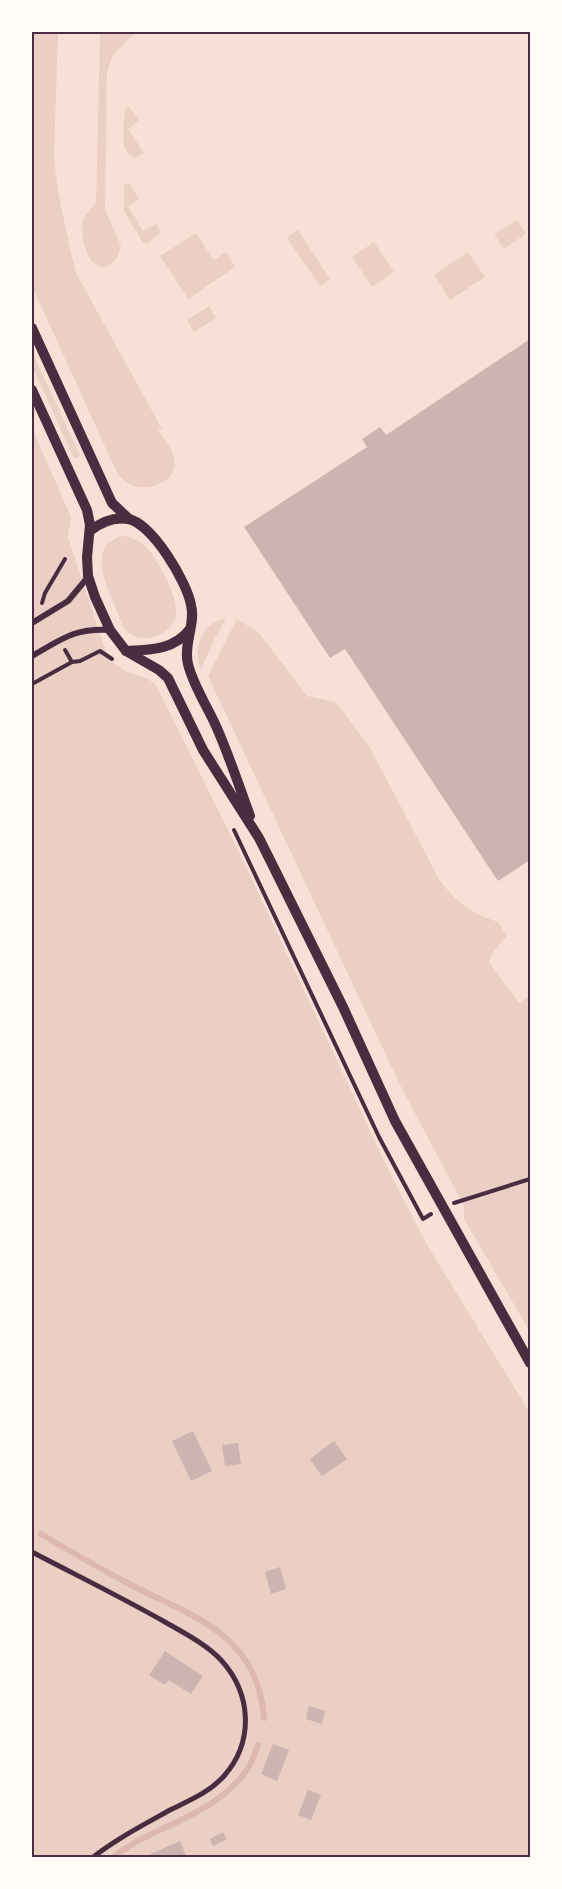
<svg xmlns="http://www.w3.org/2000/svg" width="562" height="1889" font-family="'Fira Sans',sans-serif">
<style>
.green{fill:#ebcfc5}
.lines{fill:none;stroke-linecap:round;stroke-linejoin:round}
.stream{stroke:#dcb8b0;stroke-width:6}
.building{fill:#ccb4b1}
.path{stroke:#4a2c40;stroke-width:4}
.pedestrian{stroke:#4a2c40;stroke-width:5}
.minor{stroke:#4a2c40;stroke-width:6}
.tertiary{stroke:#4a2c40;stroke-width:10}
.neatline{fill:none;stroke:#4a2c40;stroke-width:2}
</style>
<rect width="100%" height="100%" fill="#f7e1d7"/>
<g class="green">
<path d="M 32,32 L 58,32 L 54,159 L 58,191 L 71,254 L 76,273 L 162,429 L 158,430 C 164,439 173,448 174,459 C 179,482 148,492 131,485 C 125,482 121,477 117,473 L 32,286 Z"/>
<path d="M 100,32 L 136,32 L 113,55 L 107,72 L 105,210 L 121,246 L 117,258 L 107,267 L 100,267 L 92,262 L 87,253 L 83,240 L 82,223 L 84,217 L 96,203 Z"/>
<path d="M 128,106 L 139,120 L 128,129 L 144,153 L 135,158 C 118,153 124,124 125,109 Z"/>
<path d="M 126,184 L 130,184 L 139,199 L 128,207 L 143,231 L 156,224 L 160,231 L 159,234 L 146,244 L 142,241 L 124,211 L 124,186 Z"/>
<path d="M 517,220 L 526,234 L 504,249 L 494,234 Z"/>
<path d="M 298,230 L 330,279 L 320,286 L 287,238 Z"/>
<path d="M 196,233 L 214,260 L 226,252 L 235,267 L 188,299 L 160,256 Z"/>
<path d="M 374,242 L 394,272 L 372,287 L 352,257 Z"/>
<path d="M 468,252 L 485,277 L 450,300 L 434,275 Z"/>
<path d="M 209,306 L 216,318 L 194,332 L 187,320 Z"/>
<path d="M 32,352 L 80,455 L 77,458 L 74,458 L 32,366 Z"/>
<path d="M 32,428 L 71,517 L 68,537 L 107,655 L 105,657 L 125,671 L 148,679 L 156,685 L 242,858 L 387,1167 L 426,1243 L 530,1413 L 530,1857 L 32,1857 Z"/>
<path d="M 120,536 C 130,536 137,539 145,546 C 157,557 180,600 176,616 C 170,637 138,647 124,628 C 120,622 118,613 115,606 C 106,585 97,568 105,545 Z"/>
<path d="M 226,618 L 214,640 L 201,670 C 192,647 202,623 226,618 Z"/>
<path d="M 237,619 L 258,632 L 307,696 L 336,702 L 369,746 L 440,881 C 458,903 470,913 498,922 L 507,936 L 493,952 L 489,962 L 519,1003 L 530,995 L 530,1332 L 464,1219 L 464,1206 L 401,1087 L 208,676 Z"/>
</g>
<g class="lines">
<g class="stream">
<path d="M 41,1534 C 73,1553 104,1571 137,1588 C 172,1606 216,1621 241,1654 C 255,1671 262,1696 264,1718"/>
<path d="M 112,1858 C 156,1823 211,1819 247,1770 C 252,1763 255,1753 258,1745"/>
</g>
</g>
<g class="building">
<path d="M 530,339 L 530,860 L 498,881 L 345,649 L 330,658 L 244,527 L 367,447 L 362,439 L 380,427 L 386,435 Z"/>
<path d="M 193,1431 L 212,1471 L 191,1481 L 172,1441 Z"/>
<path d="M 334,1441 L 347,1459 L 322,1476 L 310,1459 Z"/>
<path d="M 238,1443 L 241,1464 L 225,1466 L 222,1445 Z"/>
<path d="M 280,1567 L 286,1589 L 271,1594 L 265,1572 Z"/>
<path d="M 165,1651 L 203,1676 L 191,1694 L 169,1680 L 165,1685 L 149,1675 Z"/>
<path d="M 309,1706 L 325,1711 L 322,1724 L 306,1719 Z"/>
<path d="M 273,1744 L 289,1750 L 277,1781 L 261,1774 Z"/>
<path d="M 308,1790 L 321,1795 L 311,1820 L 298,1815 Z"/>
<path d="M 223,1832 L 227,1839 L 213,1846 L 210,1839 Z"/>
<path d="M 180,1841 L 187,1858 L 147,1858 L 146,1856 Z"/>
</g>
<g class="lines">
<g class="path">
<path d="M 42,603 L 45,593 L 65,559"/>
<path d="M 65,650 L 72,662"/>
<path d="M 32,684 L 72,662 L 80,661 L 100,651 L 112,659"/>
<path d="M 234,830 L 379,1137 L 423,1219 L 431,1214"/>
<path d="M 454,1203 L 530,1179"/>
</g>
<path class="pedestrian" d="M 32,1552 C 76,1575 121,1597 165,1622 C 184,1633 206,1644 221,1660 C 252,1694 254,1742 224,1776 C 210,1792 188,1801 170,1810 C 143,1825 116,1839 92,1858"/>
<g class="minor">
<path d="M 32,623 L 68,601 L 88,577"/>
<path d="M 32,656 C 62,639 74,628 110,630"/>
</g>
<g class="tertiary">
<path d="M 32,328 L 112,503 L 129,519"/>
<path d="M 32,390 L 87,510 L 90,525 L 87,557 L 88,576 L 95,597 L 110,630 L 126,651 L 159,670 L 168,678 L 203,750 L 259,838 L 270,860 L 343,1007 L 395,1121 L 530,1363"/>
<path d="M 90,531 C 101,522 114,517 128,519 C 152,523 187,582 191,605 C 196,624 183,644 188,664 C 193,685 207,706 216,726 C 229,755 239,786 250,816"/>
<path d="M 126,651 C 149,650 175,650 190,629"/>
</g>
</g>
<rect width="562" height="1889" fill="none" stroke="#fffaf5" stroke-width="66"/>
<rect x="33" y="33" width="496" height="1823" class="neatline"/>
</svg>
